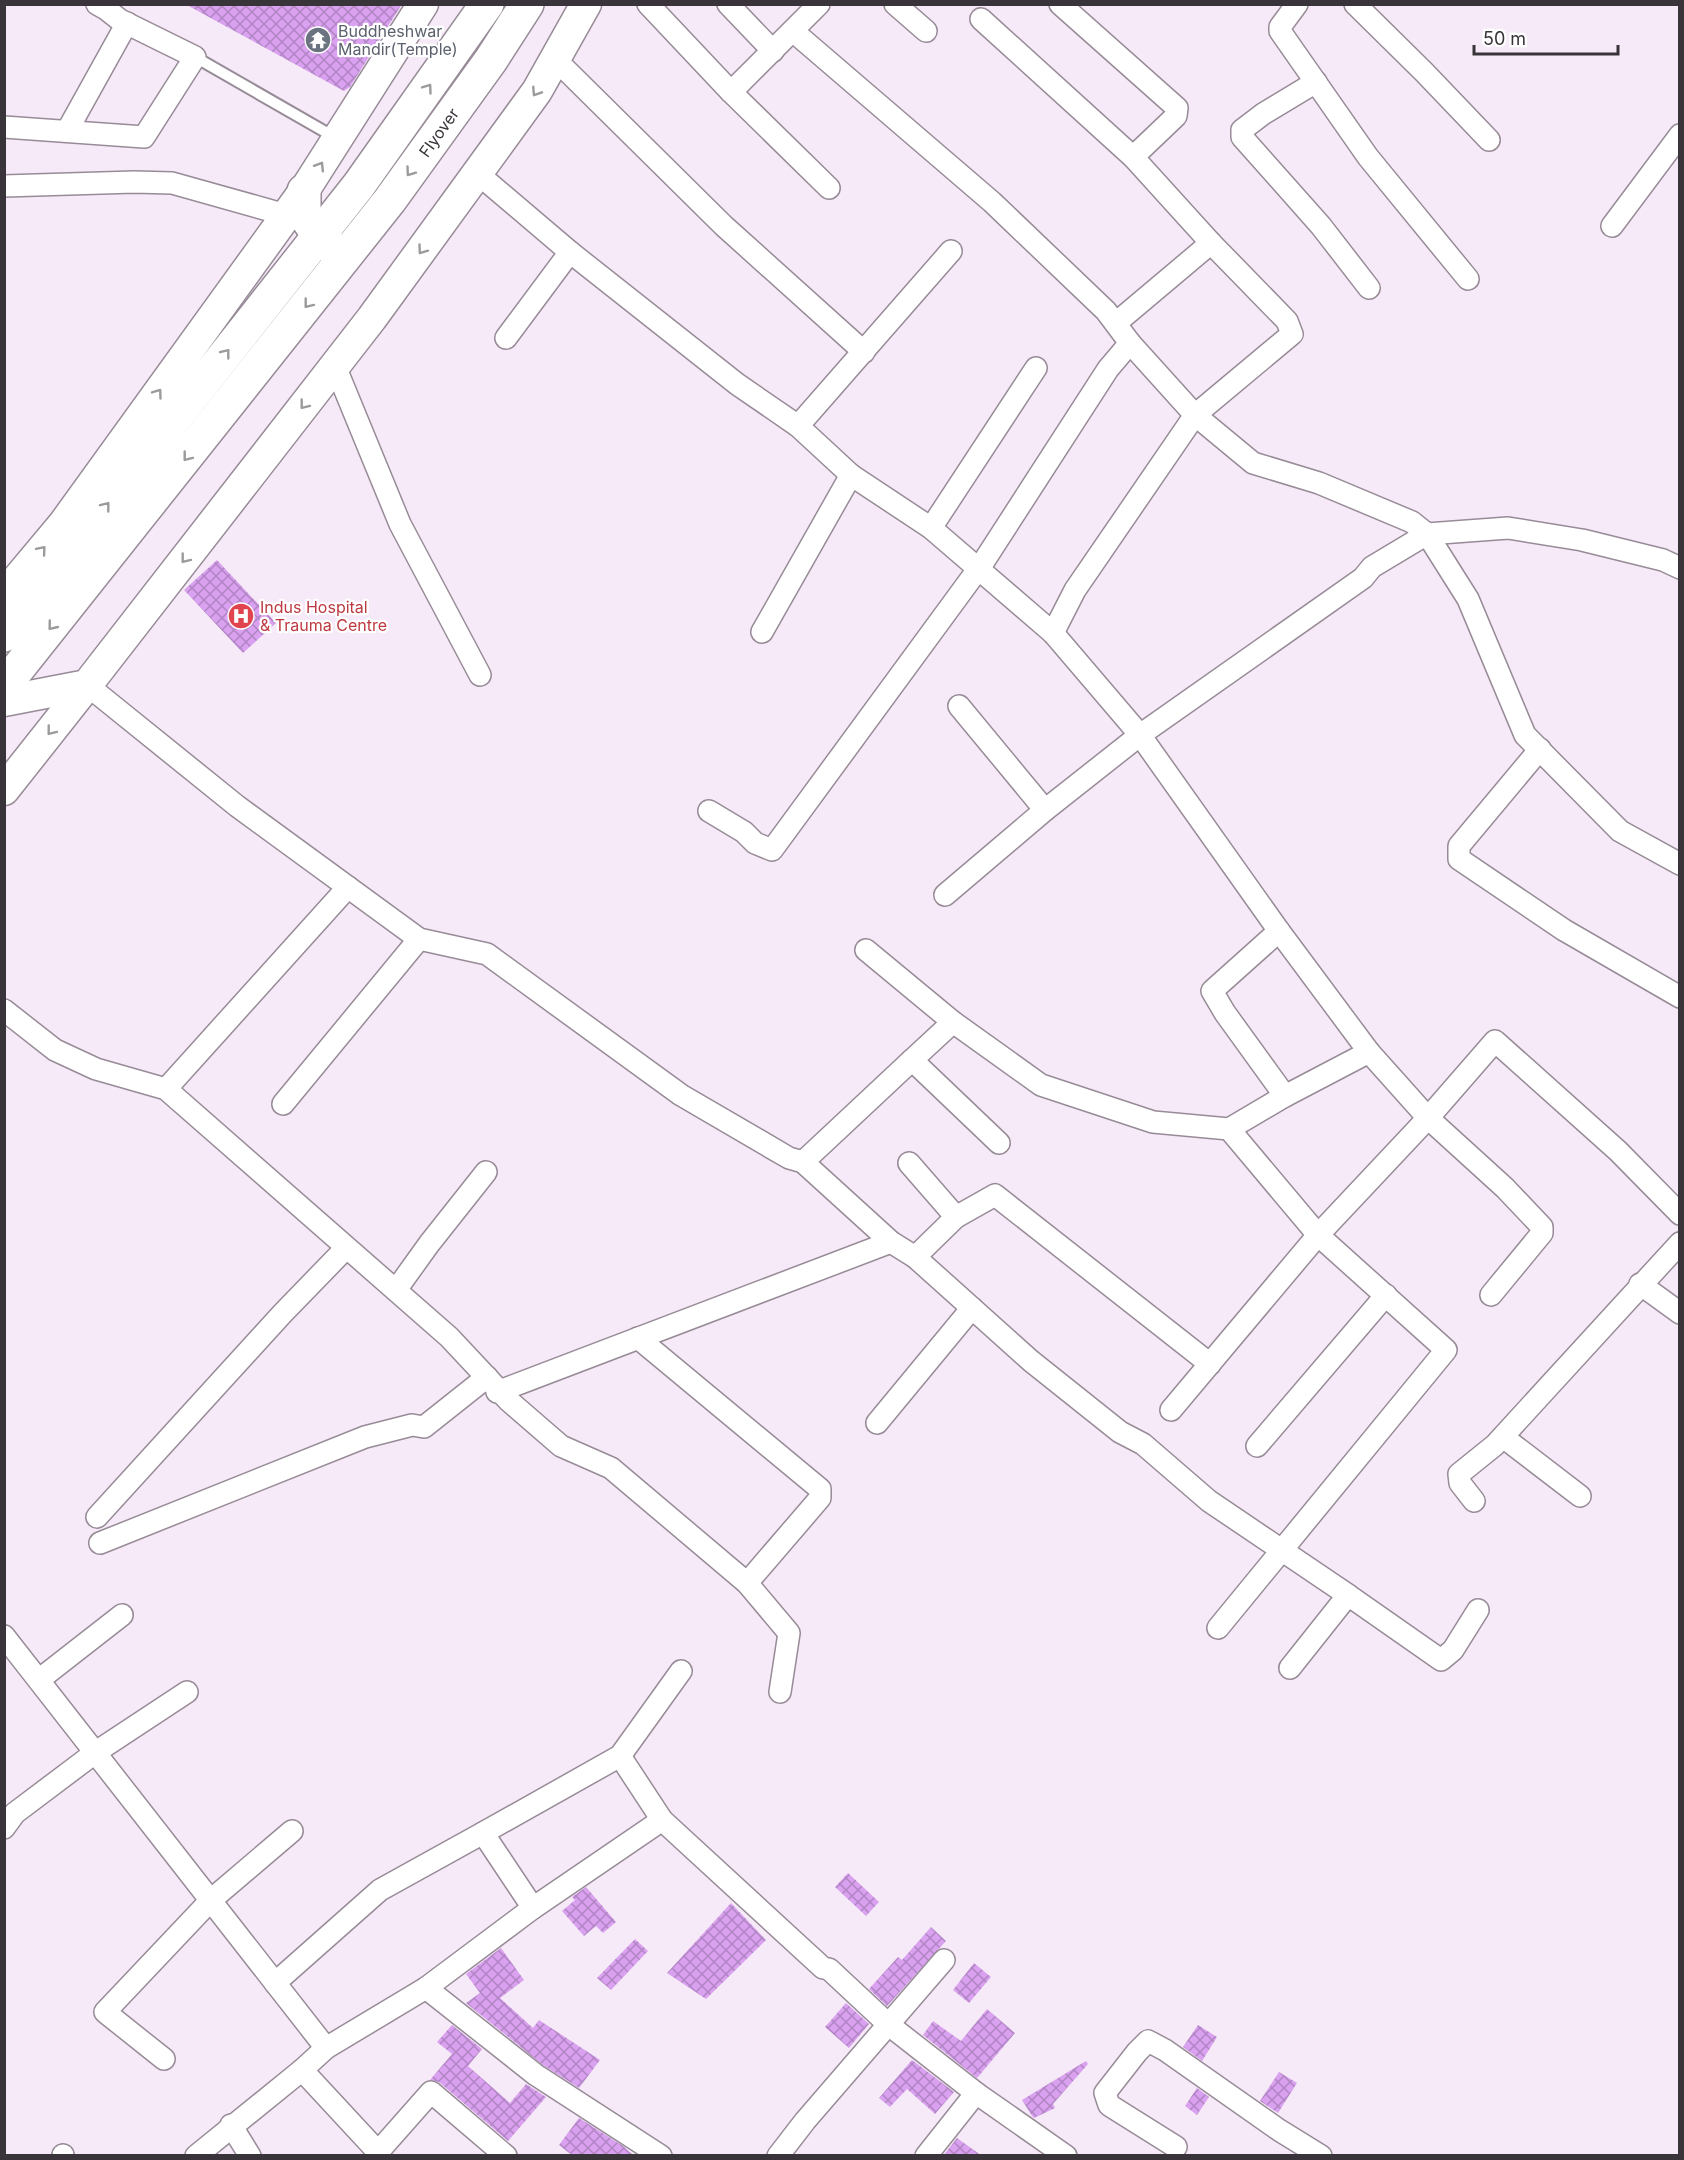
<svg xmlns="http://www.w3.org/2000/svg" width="1684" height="2160" font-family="Inter,sans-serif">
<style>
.building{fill:url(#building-cross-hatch)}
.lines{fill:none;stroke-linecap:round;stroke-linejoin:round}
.lane-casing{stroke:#978b97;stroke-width:14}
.street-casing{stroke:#978b97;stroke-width:24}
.secondary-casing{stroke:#978b97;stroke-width:33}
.highway-casing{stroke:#978b97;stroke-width:36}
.lane{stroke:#fff;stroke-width:10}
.street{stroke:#fff;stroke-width:21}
.secondary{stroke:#fff;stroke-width:30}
.highway{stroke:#fff;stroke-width:33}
.oneway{stroke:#9c9a9c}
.labels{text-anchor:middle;stroke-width:4.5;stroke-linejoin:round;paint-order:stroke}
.worship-label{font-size:16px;fill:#5b616d;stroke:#fff;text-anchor:start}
.street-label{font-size:16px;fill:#393439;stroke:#fff}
.health-label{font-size:16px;fill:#be3a42;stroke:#fff;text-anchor:start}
</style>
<defs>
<pattern id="building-cross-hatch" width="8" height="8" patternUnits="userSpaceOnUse" patternTransform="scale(1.5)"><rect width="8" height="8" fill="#d9a1ef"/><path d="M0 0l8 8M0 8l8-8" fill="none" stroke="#b184c3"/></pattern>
</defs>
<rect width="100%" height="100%" fill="#f7eaf8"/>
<g class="building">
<path d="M 185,4 L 402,4 L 350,87 L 344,91 Z"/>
<path d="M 217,560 L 276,623 L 243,653 L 184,590 Z"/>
<path d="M 848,1873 L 879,1902 L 866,1916 L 835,1887 Z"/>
<path d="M 586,1887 L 616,1922 L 603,1933 L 596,1926 L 584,1936 L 562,1911 L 575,1900 L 572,1897 Z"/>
<path d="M 731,1903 L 766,1940 L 706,1999 L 667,1973 Z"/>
<path d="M 931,1927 L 946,1941 L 887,2006 L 869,1989 L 898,1957 L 902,1960 Z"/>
<path d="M 635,1939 L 648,1951 L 611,1990 L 597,1978 Z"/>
<path d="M 501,1948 L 524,1980 L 500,1998 L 533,2028 L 539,2020 L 600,2060 L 579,2088 L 543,2065 L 466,2003 L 480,1993 L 466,1974 Z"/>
<path d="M 974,1963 L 991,1977 L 969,2003 L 953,1990 Z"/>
<path d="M 846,2003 L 869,2024 L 849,2048 L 825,2027 Z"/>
<path d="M 987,2009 L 1015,2033 L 977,2078 L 923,2035 L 933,2021 L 961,2041 Z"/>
<path d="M 452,2025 L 482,2049 L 468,2066 L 510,2103 L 526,2084 L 546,2097 L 508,2141 L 439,2082 L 430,2080 L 452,2054 L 437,2042 Z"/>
<path d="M 1198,2025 L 1217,2037 L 1202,2061 L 1183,2047 Z"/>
<path d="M 912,2060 L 954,2092 L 935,2114 L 907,2089 L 890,2107 L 879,2098 Z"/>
<path d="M 1086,2061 L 1088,2064 L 1053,2104 L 1055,2108 L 1034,2118 L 1032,2116 L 1022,2100 Z"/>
<path d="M 1279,2072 L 1297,2083 L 1278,2113 L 1260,2101 Z"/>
<path d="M 1197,2088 L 1209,2097 L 1197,2115 L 1185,2106 Z"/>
<path d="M 579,2118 L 623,2146 L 634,2156 L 573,2156 L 559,2145 Z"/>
<path d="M 957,2138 L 982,2156 L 943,2156 Z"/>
</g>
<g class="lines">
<defs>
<path id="lane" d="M 195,57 L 336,138"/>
<g id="street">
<path d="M 648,4 L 731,92 L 829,188"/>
<path d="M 728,4 L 773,51"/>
<path d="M 895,4 L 926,31"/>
<path d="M 1060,4 L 1177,108 L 1176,116 L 1133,157"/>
<path d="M 1297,4 L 1280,27 L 1280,31 L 1368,157 L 1468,279"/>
<path d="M 1355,4 L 1424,72 L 1489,140"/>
<path d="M 981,19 L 1133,157 L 1211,243 L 1287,321 L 1292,334 L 1195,415 L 1075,590 L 1053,633"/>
<path d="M 794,32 L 992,202 L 1106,311 L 1130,343 L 1195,415 L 1253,463 L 1319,483 L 1412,522 L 1427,534 L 1468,599 L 1525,735 L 1620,831 L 1680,864"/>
<path d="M 555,59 L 724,226 L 864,352"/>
<path d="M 1316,82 L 1263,114 L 1242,130 L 1242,137 L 1321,226 L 1369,288"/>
<path d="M 731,92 L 819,4"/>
<path d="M 4,127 L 144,137 L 195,57 L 120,20 L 106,9 L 97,4"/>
<path d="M 67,131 L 127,23"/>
<path d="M 477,173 L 570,252 L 737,384 L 798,426 L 851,475 L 931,528 L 1053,633 L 1140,735 L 1279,931 L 1369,1052 L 1428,1118 L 1505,1188 L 1542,1227 L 1542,1233 L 1491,1295"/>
<path d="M 4,186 L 134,182 L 172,183 L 286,215"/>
<path d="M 1612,226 L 1680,135"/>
<path d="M 1116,323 L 1211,243"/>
<path d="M 506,338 L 570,252"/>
<path d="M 335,366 L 400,524 L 480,675"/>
<path d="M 798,426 L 951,251"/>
<path d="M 931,528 L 1036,368"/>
<path d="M 762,632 L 851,475"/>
<path d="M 87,685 L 237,806 L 419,939 L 487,954 L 681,1095 L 789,1158 L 803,1162 L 891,1242 L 915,1257 L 1031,1361 L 1120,1432 L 1143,1444 L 1209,1501 L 1348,1595"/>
<path d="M 959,706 L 1045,810"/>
<path d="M 1540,749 L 1459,846 L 1459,859 L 1564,930 L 1680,997"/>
<path d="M 709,811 L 744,832 L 755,843 L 772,850 L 984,561 L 1108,369 L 1130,343"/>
<path d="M 945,895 L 1045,810 L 1140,735 L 1363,578 L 1372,567 L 1427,534 L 1508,528 L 1582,540 L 1663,560 L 1680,568"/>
<path d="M 1279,931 L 1212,991 L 1225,1013 L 1285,1096"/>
<path d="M 866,950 L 953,1022 L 1041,1085 L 1153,1122 L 1229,1129 L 1285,1096 L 1369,1052"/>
<path d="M 4,1010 L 55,1050 L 96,1069 L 166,1089 L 449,1337 L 509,1401 L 561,1446 L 611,1468 L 747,1583 L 789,1633 L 780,1692"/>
<path d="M 912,1060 L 953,1022"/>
<path d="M 166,1089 L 348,887"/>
<path d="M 283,1104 L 419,939"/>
<path d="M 803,1162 L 912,1060 L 999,1143"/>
<path d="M 909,1163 L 956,1217"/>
<path d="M 915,1257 L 956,1217 L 995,1195 L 1210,1364"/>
<path d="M 1640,1284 L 1680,1313"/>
<path d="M 396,1290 L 429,1244 L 486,1172"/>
<path d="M 638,1338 L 820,1489 L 820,1498 L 747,1583"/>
<path d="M 497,1392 L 891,1242"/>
<path d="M 1171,1410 L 1318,1235 L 1428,1118 L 1495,1041 L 1618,1151 L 1680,1214"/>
<path d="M 877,1423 L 972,1308"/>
<path d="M 1503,1437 L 1580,1496"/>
<path d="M 1257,1446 L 1386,1295"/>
<path d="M 1474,1501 L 1460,1483 L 1459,1474 L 1495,1445 L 1680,1243"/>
<path d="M 97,1517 L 282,1314 L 346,1248"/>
<path d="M 100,1543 L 365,1437 L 412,1425 L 424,1427 L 487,1377"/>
<path d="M 1218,1628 L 1446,1350 L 1318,1235 L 1229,1129"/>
<path d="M 4,1636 L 326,2048"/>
<path d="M 1290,1668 L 1348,1595 L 1441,1660 L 1453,1650 L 1478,1610"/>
<path d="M 40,1679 L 122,1615"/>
<path d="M 620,1756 L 662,1820 L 823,1968 L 829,1969 L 889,2025 L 976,2093 L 1066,2156"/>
<path d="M 4,1828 L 15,1813 L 96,1752 L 187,1692"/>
<path d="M 483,1833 L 620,1756 L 681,1671"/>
<path d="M 275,1983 L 380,1890 L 483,1833 L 533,1908"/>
<path d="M 426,1988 L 536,2075 L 661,2156"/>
<path d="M 164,2059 L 105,2012 L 211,1900 L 292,1831"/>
<path d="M 302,2070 L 378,2152 L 431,2092 L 506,2156"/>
<path d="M 231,2125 L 250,2156"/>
<path d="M 1176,2147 L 1109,2105 L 1105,2093 L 1137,2052 L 1148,2041 L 1165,2050 L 1279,2130 L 1321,2156"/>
<path d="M 63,2155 L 63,2156"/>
<path d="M 196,2156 L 302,2070 L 326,2048 L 426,1988 L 533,1908 L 662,1820"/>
<path d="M 778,2156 L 805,2121 L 944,1960"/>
<path d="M 926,2156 L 976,2093"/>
</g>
<g id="secondary">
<path d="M 4,595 L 64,523 L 304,191 L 423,4"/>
<path d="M 4,701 L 87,685 L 372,318 L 537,91 L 586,4"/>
<path d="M 4,790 L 87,685"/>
</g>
<g id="highway">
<path d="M 304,191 L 304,214 L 319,236 L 333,249"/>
<path d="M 4,635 L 359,185 L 487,4"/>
<path id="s1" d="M 4,686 L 390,200 L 491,60 L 527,4"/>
</g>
</defs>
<use href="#lane" class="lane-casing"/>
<use href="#street" class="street-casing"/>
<use href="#secondary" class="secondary-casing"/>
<use href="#highway" class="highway-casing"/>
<use href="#lane" class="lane"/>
<use href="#street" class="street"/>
<use href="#secondary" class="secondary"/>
<use href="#highway" class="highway"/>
</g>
<defs><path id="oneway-chevron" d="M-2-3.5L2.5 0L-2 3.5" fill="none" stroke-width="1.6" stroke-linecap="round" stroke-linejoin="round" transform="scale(1.5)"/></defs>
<g class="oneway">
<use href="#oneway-chevron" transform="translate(428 88) rotate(-54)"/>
<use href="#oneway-chevron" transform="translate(536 92) rotate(123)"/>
<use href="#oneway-chevron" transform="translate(320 166) rotate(-58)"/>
<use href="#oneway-chevron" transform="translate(410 172) rotate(126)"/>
<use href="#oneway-chevron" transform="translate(422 250) rotate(126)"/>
<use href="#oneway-chevron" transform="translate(308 304) rotate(128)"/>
<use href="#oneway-chevron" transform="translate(226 353) rotate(-52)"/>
<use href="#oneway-chevron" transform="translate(158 393) rotate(-54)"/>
<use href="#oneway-chevron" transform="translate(304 405) rotate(128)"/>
<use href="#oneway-chevron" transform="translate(187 457) rotate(128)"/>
<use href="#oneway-chevron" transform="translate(106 506) rotate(-52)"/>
<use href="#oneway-chevron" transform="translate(42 550) rotate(-50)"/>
<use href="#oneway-chevron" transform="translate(185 559) rotate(128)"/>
<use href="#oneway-chevron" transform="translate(52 626) rotate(129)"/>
<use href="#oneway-chevron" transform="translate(51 731) rotate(128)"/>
</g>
<defs>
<symbol id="temple-disc" viewBox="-11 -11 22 22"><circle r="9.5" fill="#6b7280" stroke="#fff"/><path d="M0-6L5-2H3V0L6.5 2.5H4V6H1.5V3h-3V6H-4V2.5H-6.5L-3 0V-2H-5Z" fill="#fff"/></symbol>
<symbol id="hospital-disc" viewBox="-11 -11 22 22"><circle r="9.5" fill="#e0444e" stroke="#fff"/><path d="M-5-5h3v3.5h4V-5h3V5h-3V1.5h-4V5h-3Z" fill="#fff"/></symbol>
</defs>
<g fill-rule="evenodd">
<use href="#temple-disc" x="303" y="25" width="30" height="30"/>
<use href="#hospital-disc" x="226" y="601" width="30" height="30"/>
</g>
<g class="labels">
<g class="worship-label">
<text x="338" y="37">Buddheshwar<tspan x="338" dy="18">Mandir(Temple)</tspan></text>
</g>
<g class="street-label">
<text dy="6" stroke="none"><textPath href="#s1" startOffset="704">Flyover</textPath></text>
</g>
<g class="health-label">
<text x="260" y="613">Indus Hospital<tspan x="260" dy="18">&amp; Trauma Centre</tspan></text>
</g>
</g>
<rect width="1684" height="2160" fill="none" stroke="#393439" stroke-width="12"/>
<path d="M1474 45v9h144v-9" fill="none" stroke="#393439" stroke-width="3"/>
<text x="1483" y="45" font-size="18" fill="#393439" stroke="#ffffff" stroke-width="4.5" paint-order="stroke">50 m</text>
</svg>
